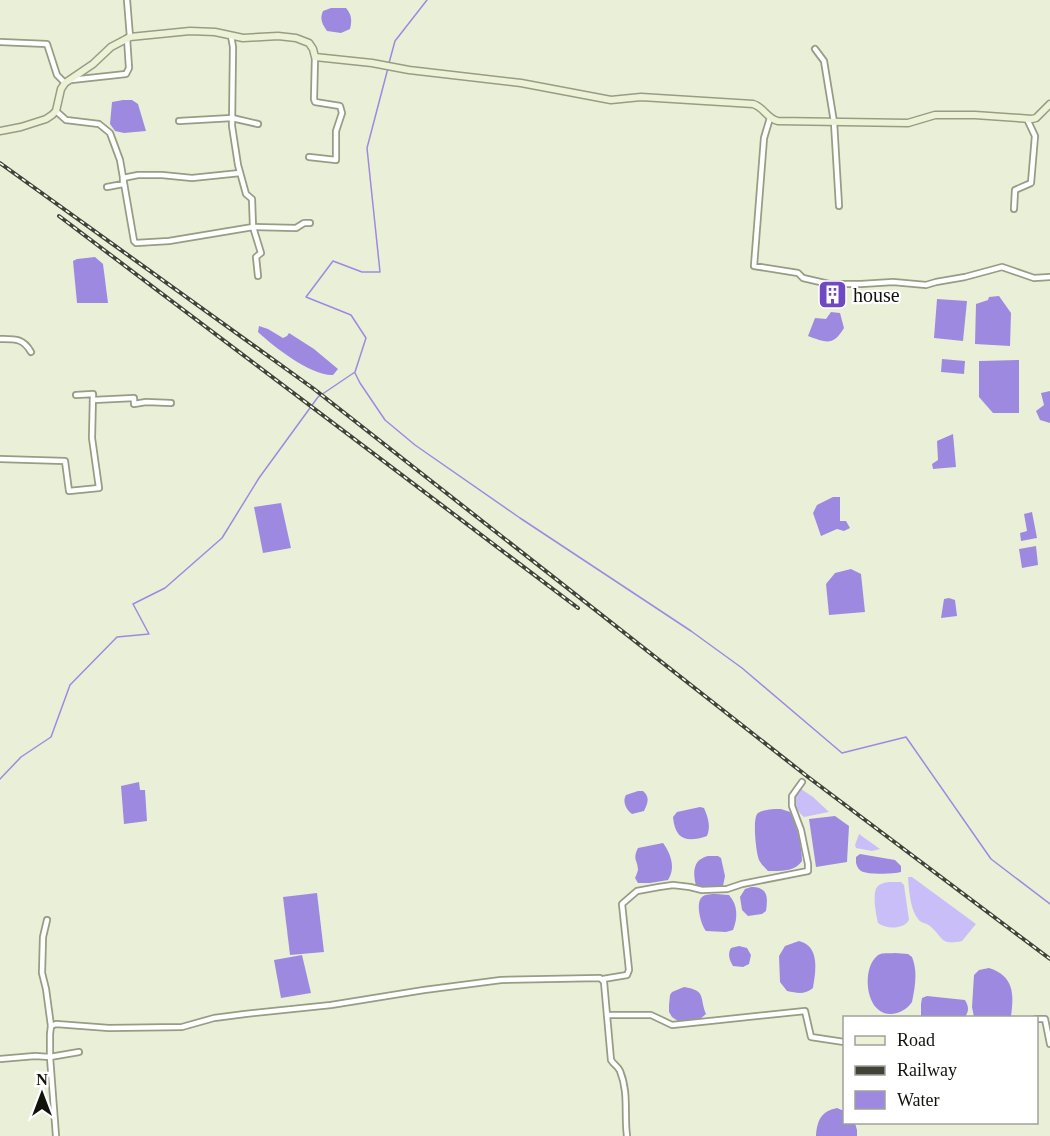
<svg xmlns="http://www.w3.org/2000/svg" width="1050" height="1136" font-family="'Times New Roman',serif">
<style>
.green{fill:#cabef8}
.water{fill:#9e89e1}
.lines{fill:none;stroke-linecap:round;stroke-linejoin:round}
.stream{stroke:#9e89e1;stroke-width:1.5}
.street-casing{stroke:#979c85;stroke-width:8}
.secondary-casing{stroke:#979c85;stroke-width:9}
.street{stroke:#fff;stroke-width:4.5}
.secondary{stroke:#edf2d6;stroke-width:6}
.rail-casing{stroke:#404336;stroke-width:4}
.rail{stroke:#fff;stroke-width:1.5;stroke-dasharray:4.5;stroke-linecap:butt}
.labels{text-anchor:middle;stroke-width:4.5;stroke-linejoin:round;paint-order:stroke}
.poi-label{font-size:20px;fill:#11130a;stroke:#fff;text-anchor:start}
</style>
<rect width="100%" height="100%" fill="#eaf0d7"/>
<g class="green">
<path d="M 801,789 L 813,797 L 829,812 L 804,817 C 794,809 791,798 801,789 Z"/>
<path d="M 859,834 L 880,849 L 872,851 L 856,848 L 855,845 Z"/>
<path d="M 908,877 L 912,877 L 976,924 L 962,941 C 940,946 943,937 930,926 C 927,923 920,923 918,919 C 910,909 909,890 908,877 Z"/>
<path d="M 891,882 L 901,882 L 904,885 L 909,920 C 903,930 886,929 878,923 C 876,915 872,894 877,887 C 880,883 887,882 891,882 Z"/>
</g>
<g class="water">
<path d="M 331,8 L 346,8 C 352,15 352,21 350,29 L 341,33 L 327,31 C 323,25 319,19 323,11 Z"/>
<path d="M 123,100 L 132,100 L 138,104 L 146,131 L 124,133 L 115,131 L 110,124 L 112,102 Z"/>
<path d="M 95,257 L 103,264 L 108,303 L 77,303 L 73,261 L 77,259 Z"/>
<path d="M 999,296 L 1011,313 L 1010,346 L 975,344 L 976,304 L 988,300 L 989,297 Z"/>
<path d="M 937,299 L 967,301 L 963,341 L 934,338 Z"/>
<path d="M 831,312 L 840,313 L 844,328 C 833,346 827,343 808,336 L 815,318 L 826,319 Z"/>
<path d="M 259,326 L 268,329 L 283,338 L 287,336 L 289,333 L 314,349 L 338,369 L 333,375 C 311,376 274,347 258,332 Z"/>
<path d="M 942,359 L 965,361 L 964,374 L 941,372 Z"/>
<path d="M 1019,360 L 1019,413 L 993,413 L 979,397 L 979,361 Z"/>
<path d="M 1050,391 L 1050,423 L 1040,420 L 1036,411 L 1044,405 L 1041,393 Z"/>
<path d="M 953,434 L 956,467 L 933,469 L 932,464 L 938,460 L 937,441 Z"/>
<path d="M 833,497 L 840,497 L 840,521 L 846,521 L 850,528 L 844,531 L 837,529 L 821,536 L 813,513 L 817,505 Z"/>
<path d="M 281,503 L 291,548 L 263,553 L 254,507 Z"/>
<path d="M 1032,512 L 1037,538 L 1021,541 L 1020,533 L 1027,531 L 1024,514 Z"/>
<path d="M 1036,546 L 1038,565 L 1022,568 L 1019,549 Z"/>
<path d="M 851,569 L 861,574 L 865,612 L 829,615 L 826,584 L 835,573 Z"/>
<path d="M 949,598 L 955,600 L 957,616 L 941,618 L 944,599 Z"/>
<path d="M 139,782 L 140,790 L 145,790 L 147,821 L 124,824 L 121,786 Z"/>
<path d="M 638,791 L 643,791 C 650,797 648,803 644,811 L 632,814 C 626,810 622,801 626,795 Z"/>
<path d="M 700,807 L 704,808 C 708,817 711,827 707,836 C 687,843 675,840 673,817 L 677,812 Z"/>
<path d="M 781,809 L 790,812 C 797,826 802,845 802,861 C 795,872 780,871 768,871 C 764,867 761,864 759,860 C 756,853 752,817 758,813 C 764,809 775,809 781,809 Z"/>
<path d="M 835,816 L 849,826 L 847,862 L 816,867 L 809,819 Z"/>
<path d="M 663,843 C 671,854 676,868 668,880 L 650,883 L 638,883 L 635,878 C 636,876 637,873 638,870 C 638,860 632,860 638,848 Z"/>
<path d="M 860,854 L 895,860 L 901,866 L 901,872 C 894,874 868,875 861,871 C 858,869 857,866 856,863 L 856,857 Z"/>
<path d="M 708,856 L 718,856 L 721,858 L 725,876 L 723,886 L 706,887 L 696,886 C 693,873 692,860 708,856 Z"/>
<path d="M 751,887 C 768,887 768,897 766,911 L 762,914 L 748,916 L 742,910 L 740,897 L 745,889 Z"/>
<path d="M 317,893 L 324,952 L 290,955 L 283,897 Z"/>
<path d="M 716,894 L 729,895 C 738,905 738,918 733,930 L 726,932 L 706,931 C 701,925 695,903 702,897 C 705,894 712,894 716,894 Z"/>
<path d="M 799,941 C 820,946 816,971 813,988 C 805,995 797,993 787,991 L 780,982 L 779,956 L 785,946 Z"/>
<path d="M 739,946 L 747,948 L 751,955 L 749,964 L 743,967 L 733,966 C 730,961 727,954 731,948 Z"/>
<path d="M 895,953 L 908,954 L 912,957 C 918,972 915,987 912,1002 C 909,1007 903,1011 897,1013 C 866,1022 860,970 877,956 C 881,952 889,954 895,953 Z"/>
<path d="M 302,955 L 311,993 L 281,998 L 274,960 Z"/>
<path d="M 989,968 C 1014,976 1014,994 1011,1016 L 974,1017 L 972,1007 L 974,975 L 979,970 Z"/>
<path d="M 684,987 C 707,991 699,997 706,1014 L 700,1019 L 678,1021 L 672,1017 L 669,1012 L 669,1005 L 670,995 L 672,992 Z"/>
<path d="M 927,996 L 965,1000 C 969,1007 969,1011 965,1017 L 921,1017 L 921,1004 L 922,998 Z"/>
<path d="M 837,1108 L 844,1111 L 844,1122 L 855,1123 L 857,1130 L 857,1136 L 816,1136 C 817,1121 821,1111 837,1108 Z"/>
</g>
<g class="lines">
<g class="stream">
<path d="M 389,63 L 395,41 L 427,0"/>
<path d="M 355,373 L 360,383 L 385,420 L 415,445 L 520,518 L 691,631 L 742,668 L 842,753 L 906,737 L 991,859 L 1050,904"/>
<path d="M 0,779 L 21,757 L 51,737 L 70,685 L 117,637 L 149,634 L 133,604 L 165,588 L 222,538 L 259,478 L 318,397 L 355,372 L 366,338 L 351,315 L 306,297 L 333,261 L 362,272 L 380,272 L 367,148 L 388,68"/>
</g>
<defs>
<g id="street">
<path d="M 127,0 L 130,37"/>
<path d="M 231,36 L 233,47 L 232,126 L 238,165 L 246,194 L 252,199 L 253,227 L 261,253 L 256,257 L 258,276"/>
<path d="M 0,42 L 47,44 L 57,75 L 65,83"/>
<path d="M 815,49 L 824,61 L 834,122 L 839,206"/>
<path d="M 71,80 L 126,74 L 129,68 L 127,38"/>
<path d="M 56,111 L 66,120 L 99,124 L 110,133 L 120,160 L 134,241 L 136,243 L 169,241 L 253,227 L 296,228 L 304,223 L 310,223"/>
<path d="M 770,118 L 764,138 L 754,266 L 798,273 L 803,278 L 829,284 L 861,284 L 893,282 L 926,285 L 936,282 L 965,277 L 1002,267 L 1034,278 L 1050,277"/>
<path d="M 179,121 L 232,118 L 258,124"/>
<path d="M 309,157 L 336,160 L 336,131 L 342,113 L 340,106 L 315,102 L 314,99 L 315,57"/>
<path d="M 107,187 L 123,184 L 123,178 L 138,175 L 162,175 L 192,178 L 240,173"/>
<path d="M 1014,209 L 1015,190 L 1031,183 L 1035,136 L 1027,119"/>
<path d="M 0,339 C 15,339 23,338 31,352"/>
<path d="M 93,400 L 134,398 L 134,404 L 146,402 L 171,403"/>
<path d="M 0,459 L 65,461 L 69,491 L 99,488 L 92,438 L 93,394 L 76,395"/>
<path d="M 47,920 L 43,937 L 42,973 L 46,989 L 51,1026"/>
<path d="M 603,979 L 627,975 L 629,970 L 622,904 L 637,891 L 659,887 L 673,885 L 690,887 L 702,890 L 727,889 L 742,884 L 808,871 L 808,864 L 801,830 L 792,806 L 792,796 L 802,782"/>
<path d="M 607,1015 L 651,1015 L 672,1025 L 805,1011 L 811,1037 L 844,1042"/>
<path d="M 1036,1019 L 1045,1019 L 1050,1044"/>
<path d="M 0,1059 L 35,1056 L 50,1057 L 50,1034 L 51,1026 L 56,1024 L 109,1028 L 182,1027 L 214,1018 L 245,1014 L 331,1005 L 424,990 L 501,980 L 600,978 L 604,982 L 611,1060 C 614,1065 618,1066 620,1071 C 629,1093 624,1114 627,1136"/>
<path d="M 56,1136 L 50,1057 L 79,1052"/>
</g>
<path id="secondary" d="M 0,131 L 21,127 L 46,119 L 52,115 L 56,111 L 61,89 L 65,83 L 93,64 L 111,47 L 130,37 L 190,31 L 215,32 L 243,38 L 278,36 L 296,38 L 309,43 L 313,49 L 315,57 L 372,63 L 409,70 L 521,83 L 611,100 L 641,97 L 753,104 C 764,107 767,119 778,121 L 908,123 L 935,115 L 975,115 L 1032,119 L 1036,118 L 1050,104"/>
</defs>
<use href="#street" class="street-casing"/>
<use href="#secondary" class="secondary-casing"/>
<use href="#street" class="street"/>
<use href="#secondary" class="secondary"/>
<defs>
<g id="rail">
<path d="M 0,163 L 314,389 L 808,777 L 1050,959"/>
<path d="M 59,216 L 578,608"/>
</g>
</defs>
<use href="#rail" class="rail-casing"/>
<use href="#rail" class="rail"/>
</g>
<defs>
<symbol id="building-square" viewBox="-11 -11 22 22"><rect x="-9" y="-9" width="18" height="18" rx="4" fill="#7049c2" stroke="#fff"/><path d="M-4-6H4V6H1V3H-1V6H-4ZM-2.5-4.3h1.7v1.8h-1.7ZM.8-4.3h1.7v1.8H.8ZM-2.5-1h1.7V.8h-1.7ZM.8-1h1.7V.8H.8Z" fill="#fff"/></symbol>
</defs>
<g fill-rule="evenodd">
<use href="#building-square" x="816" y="278" width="33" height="33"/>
</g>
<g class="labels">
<g class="poi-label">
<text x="853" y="302">house</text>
</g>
</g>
<rect x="843" y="1016" width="195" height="108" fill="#ffffff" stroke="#a0a19d" stroke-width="1.5"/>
<rect x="855" y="1036" width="30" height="9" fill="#edf2d6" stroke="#a0a19d" stroke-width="1.5"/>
<text x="897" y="1046" font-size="18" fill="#11130a">Road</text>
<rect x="855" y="1066" width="30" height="9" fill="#404336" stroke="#a0a19d" stroke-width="1.5"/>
<text x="897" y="1076" font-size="18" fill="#11130a">Railway</text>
<rect x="855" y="1091" width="30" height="18" fill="#9e89e1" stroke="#a0a19d" stroke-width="1.5"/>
<text x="897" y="1106" font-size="18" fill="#11130a">Water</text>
<g transform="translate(42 1094)" stroke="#ffffff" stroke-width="4.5" paint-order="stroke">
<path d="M0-4.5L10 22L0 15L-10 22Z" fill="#11130a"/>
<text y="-9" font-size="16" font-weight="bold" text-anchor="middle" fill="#11130a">N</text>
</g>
</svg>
